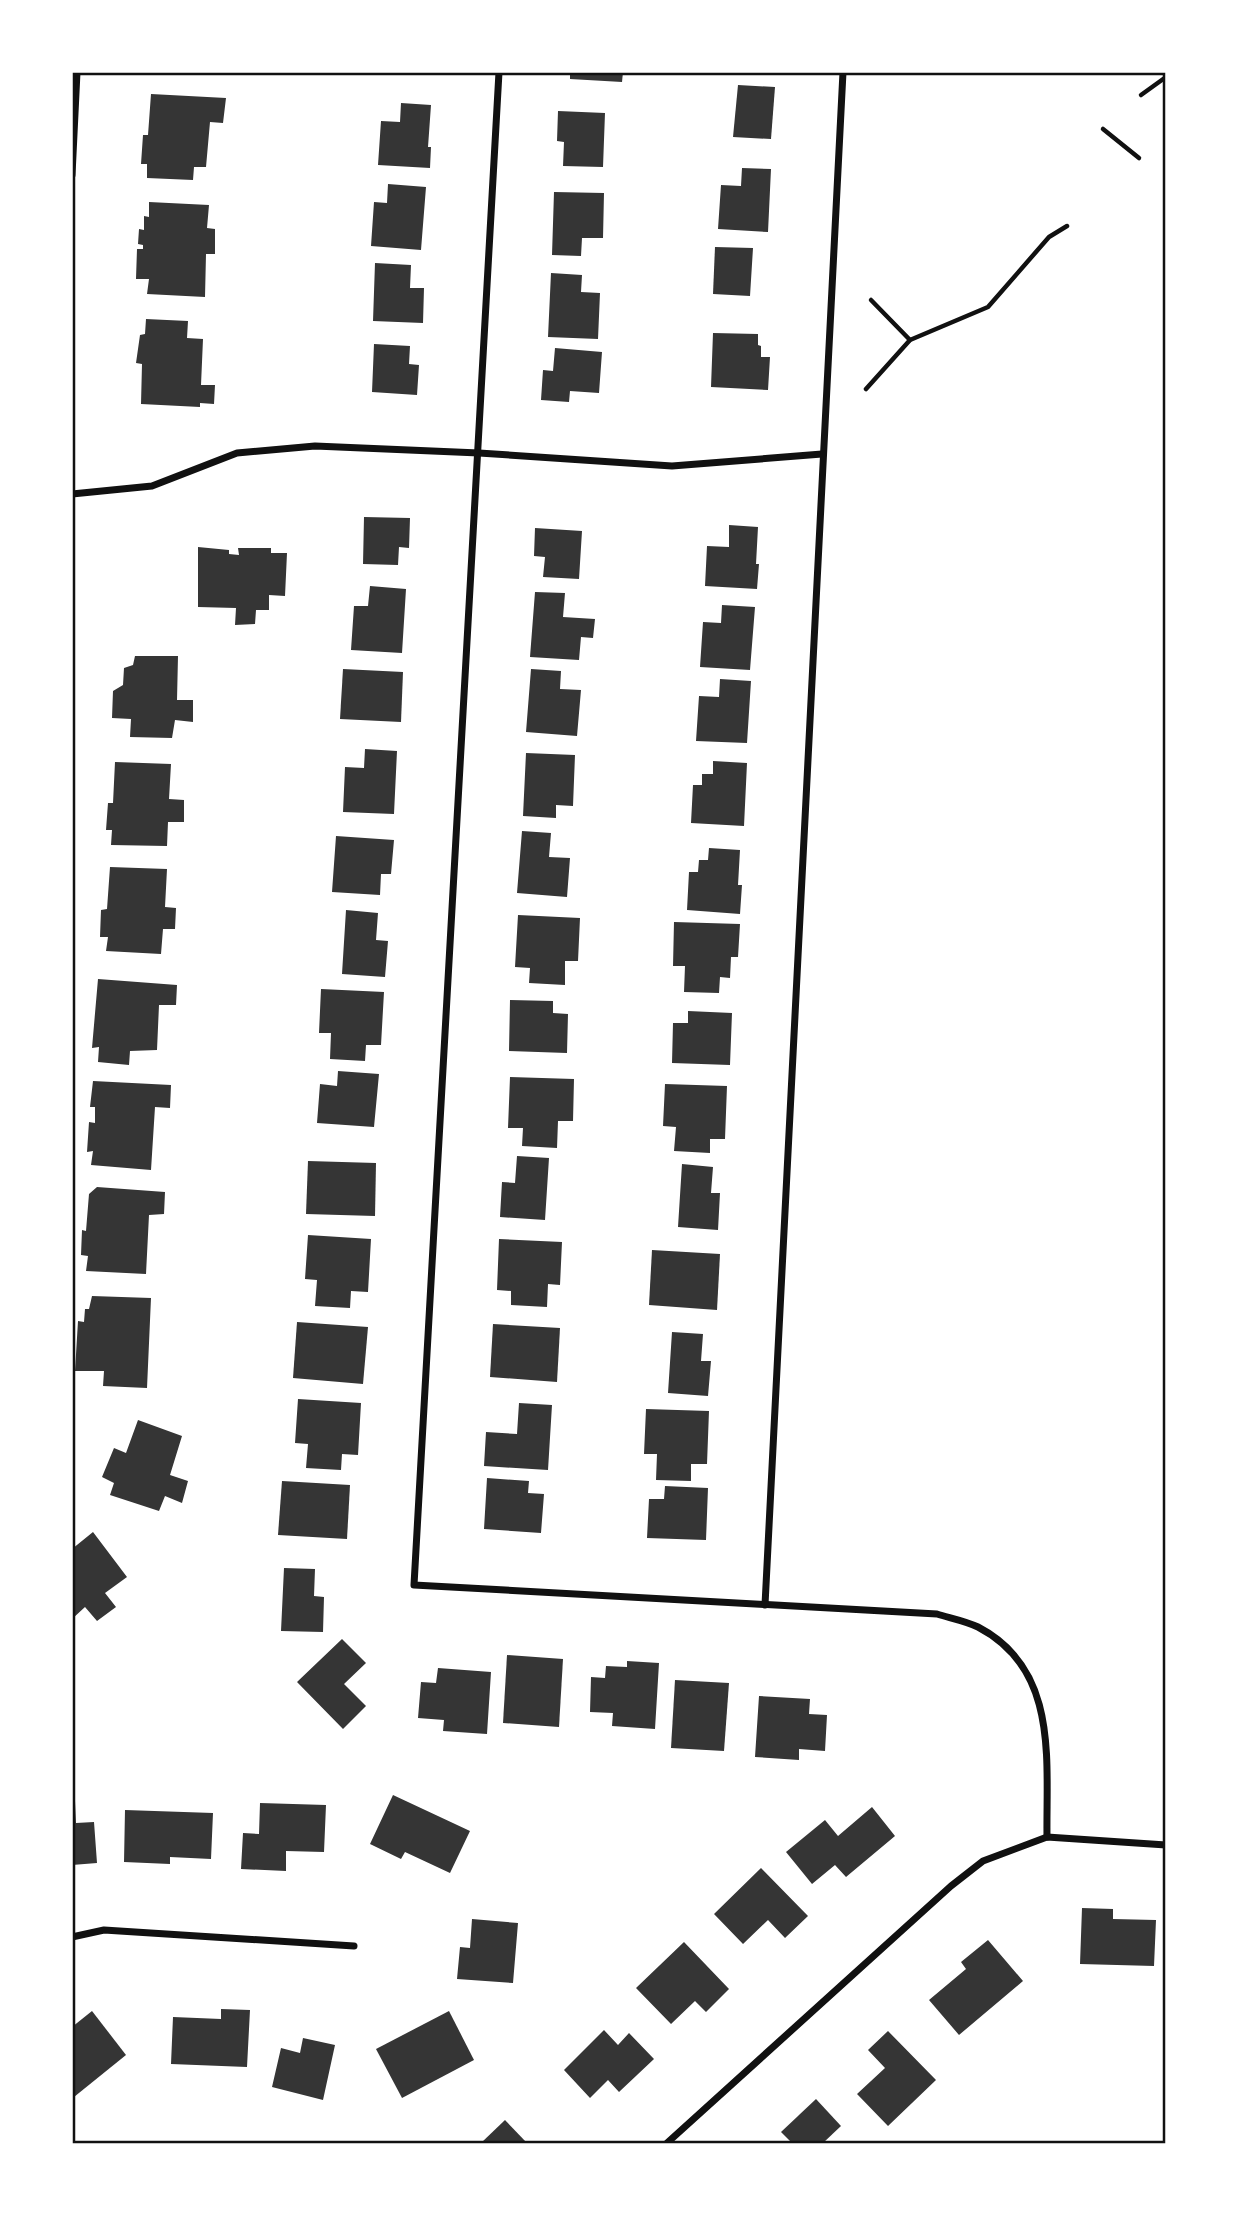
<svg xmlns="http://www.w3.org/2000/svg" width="1238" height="2215" font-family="Poppins,sans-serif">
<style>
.building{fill:#353535}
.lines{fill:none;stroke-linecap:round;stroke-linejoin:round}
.path{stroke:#111;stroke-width:4.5}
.minor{stroke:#111;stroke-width:7}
.neatline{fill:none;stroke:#111;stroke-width:2.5}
</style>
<rect width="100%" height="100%" fill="#fff"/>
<g class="building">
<path d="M 570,72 L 623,72 L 622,82 L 570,79 Z"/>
<path d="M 738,85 L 775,87 L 771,139 L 733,137 Z"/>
<path d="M 151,94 L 226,98 L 223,123 L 210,122 L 206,167 L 194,167 L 193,180 L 147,178 L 147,164 L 141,164 L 143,135 L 148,135 Z"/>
<path d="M 401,103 L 431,105 L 428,147 L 431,147 L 430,168 L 378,165 L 381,121 L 400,122 Z"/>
<path d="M 558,111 L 605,113 L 603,167 L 563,166 L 564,142 L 557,141 Z"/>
<path d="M 742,168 L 771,169 L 768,232 L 718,229 L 721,185 L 741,186 Z"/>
<path d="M 388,184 L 426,187 L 421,250 L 371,246 L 374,202 L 387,203 Z"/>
<path d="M 554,192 L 604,193 L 603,238 L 582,238 L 581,256 L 552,255 Z"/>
<path d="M 149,202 L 209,205 L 207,228 L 215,229 L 215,254 L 206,254 L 205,297 L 147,294 L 149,279 L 136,279 L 137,249 L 143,249 L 143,245 L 138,244 L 139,229 L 144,230 L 144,216 L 149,217 Z"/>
<path d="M 715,247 L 753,248 L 750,296 L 713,294 Z"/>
<path d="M 375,263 L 411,265 L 410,288 L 424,288 L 423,323 L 373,321 Z"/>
<path d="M 551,273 L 582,275 L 581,292 L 600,293 L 598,339 L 548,337 Z"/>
<path d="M 146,319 L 188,321 L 187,338 L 203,339 L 201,385 L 215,385 L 214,404 L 200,403 L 200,407 L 141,404 L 142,364 L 136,363 L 140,335 L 145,334 Z"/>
<path d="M 713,333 L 758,334 L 758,345 L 761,346 L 761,357 L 770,357 L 768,390 L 711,387 Z"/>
<path d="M 374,344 L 410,346 L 409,364 L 419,365 L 417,395 L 372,392 Z"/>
<path d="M 555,348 L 602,352 L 599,393 L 570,391 L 569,402 L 541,400 L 543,370 L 553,371 Z"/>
<path d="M 364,517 L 410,518 L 409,548 L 399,547 L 398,565 L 363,564 Z"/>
<path d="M 729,525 L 758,527 L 756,564 L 759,564 L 757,589 L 705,586 L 707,546 L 729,547 Z"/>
<path d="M 535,528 L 582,531 L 579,579 L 543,577 L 545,557 L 534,556 Z"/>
<path d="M 198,547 L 229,550 L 229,554 L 239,555 L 238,548 L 271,548 L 271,553 L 287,553 L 285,596 L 269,595 L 269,610 L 256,610 L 255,624 L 235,625 L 236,608 L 198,607 Z"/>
<path d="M 370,586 L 406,589 L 402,653 L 351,650 L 354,606 L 368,606 Z"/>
<path d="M 535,592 L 565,593 L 563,617 L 595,619 L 593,638 L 581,637 L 579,660 L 530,657 Z"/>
<path d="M 722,605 L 755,607 L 750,670 L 700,667 L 703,622 L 721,623 Z"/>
<path d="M 135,656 L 178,656 L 177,700 L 193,700 L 193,722 L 175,720 L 172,738 L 130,737 L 131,719 L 112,718 L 113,691 L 123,685 L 124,668 L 133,665 Z"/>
<path d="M 343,669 L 403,672 L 401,722 L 340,719 Z"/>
<path d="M 531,669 L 561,671 L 560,689 L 581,690 L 577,736 L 526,732 Z"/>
<path d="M 720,679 L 751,681 L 747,743 L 696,741 L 699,696 L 719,697 Z"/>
<path d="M 365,749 L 397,751 L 394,814 L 343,812 L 345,767 L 364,768 Z"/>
<path d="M 526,753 L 575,755 L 573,806 L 556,805 L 556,818 L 523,816 Z"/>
<path d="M 713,761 L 747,763 L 744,826 L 691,823 L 693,785 L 702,785 L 702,774 L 713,774 Z"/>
<path d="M 115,762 L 171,764 L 169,799 L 184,800 L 184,822 L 168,822 L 167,846 L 111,845 L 112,830 L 106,830 L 108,803 L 113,803 Z"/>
<path d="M 522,831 L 551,833 L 549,857 L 570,858 L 567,897 L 517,893 Z"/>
<path d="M 336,836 L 394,840 L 391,874 L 381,874 L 380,895 L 332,892 Z"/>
<path d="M 709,848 L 740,850 L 738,885 L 742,885 L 740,914 L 687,910 L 689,872 L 698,872 L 699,860 L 708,860 Z"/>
<path d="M 110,867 L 167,869 L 165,907 L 176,908 L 175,929 L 163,929 L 161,954 L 106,951 L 108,937 L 100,937 L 101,910 L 107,909 Z"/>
<path d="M 346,910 L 378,913 L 376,940 L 388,941 L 385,977 L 342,974 Z"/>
<path d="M 518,915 L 580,918 L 578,961 L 565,961 L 565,985 L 529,983 L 530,968 L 515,967 Z"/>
<path d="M 674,922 L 740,924 L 738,957 L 731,957 L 730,978 L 720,977 L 719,993 L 684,992 L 685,966 L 673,966 Z"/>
<path d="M 98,979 L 177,985 L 176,1005 L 159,1005 L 157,1050 L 130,1051 L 129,1065 L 98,1062 L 99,1047 L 92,1048 Z"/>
<path d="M 321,989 L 384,992 L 381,1045 L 366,1045 L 365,1061 L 330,1059 L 331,1033 L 319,1033 Z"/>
<path d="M 510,1000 L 553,1001 L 553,1013 L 568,1014 L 567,1053 L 509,1051 Z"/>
<path d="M 688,1011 L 732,1013 L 730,1065 L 672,1063 L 673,1023 L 688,1023 Z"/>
<path d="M 338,1071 L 379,1074 L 374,1127 L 317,1123 L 320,1084 L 337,1086 Z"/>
<path d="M 510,1077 L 574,1079 L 573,1121 L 558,1121 L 557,1148 L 522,1146 L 523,1128 L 508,1128 Z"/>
<path d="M 93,1081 L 171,1085 L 170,1108 L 155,1107 L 151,1170 L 91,1165 L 93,1151 L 87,1152 L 89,1122 L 95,1123 L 95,1107 L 90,1107 Z"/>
<path d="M 665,1084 L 727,1086 L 725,1139 L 710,1139 L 710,1153 L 674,1151 L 676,1127 L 663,1126 Z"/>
<path d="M 517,1156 L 549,1158 L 545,1220 L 500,1217 L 502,1182 L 515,1183 Z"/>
<path d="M 308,1161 L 376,1163 L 375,1216 L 306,1214 Z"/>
<path d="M 682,1164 L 713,1167 L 711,1193 L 720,1193 L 718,1230 L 678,1227 Z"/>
<path d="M 97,1187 L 165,1192 L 164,1214 L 149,1215 L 146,1274 L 86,1271 L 88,1256 L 81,1255 L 82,1230 L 86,1231 L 89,1194 Z"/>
<path d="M 308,1235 L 371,1239 L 368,1292 L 351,1291 L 350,1308 L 315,1306 L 317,1280 L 305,1279 Z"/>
<path d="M 499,1239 L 562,1242 L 560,1285 L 548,1284 L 547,1307 L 511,1305 L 511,1291 L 497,1290 Z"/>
<path d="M 652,1250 L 720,1254 L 717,1310 L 649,1305 Z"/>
<path d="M 92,1296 L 151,1298 L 147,1388 L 103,1386 L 104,1371 L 75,1371 L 78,1321 L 84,1322 L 85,1309 L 89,1309 Z"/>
<path d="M 297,1322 L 368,1327 L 363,1384 L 293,1378 Z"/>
<path d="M 493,1324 L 560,1328 L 557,1382 L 490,1377 Z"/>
<path d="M 672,1332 L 703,1334 L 701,1361 L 711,1361 L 708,1396 L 668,1393 Z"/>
<path d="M 298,1399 L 361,1403 L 358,1455 L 342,1454 L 341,1470 L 306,1468 L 308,1444 L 295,1443 Z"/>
<path d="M 519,1403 L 552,1405 L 548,1470 L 484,1466 L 486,1432 L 517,1434 Z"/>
<path d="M 646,1409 L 709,1411 L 707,1464 L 691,1464 L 691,1481 L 656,1480 L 657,1454 L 644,1454 Z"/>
<path d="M 138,1420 L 182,1436 L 170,1475 L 188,1481 L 182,1503 L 165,1496 L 159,1511 L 110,1495 L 114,1483 L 102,1477 L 114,1448 L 126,1453 Z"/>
<path d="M 487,1478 L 529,1481 L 528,1493 L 544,1494 L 541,1533 L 484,1529 Z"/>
<path d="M 282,1481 L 350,1485 L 347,1539 L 278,1535 Z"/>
<path d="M 665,1486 L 708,1488 L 706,1540 L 647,1538 L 649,1499 L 664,1499 Z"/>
<path d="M 93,1532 L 127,1577 L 105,1593 L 116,1607 L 97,1621 L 85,1607 L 72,1619 L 72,1549 Z"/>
<path d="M 284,1568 L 315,1569 L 314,1596 L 324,1597 L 323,1632 L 281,1631 Z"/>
<path d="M 342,1639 L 366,1663 L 344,1684 L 366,1706 L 343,1729 L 297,1682 Z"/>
<path d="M 507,1655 L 563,1659 L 559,1727 L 503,1723 Z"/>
<path d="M 627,1661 L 659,1663 L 655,1729 L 612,1726 L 613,1713 L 590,1712 L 591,1677 L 605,1678 L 606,1666 L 627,1667 Z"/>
<path d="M 438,1668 L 491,1672 L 487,1734 L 443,1731 L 444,1720 L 418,1718 L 421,1682 L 436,1683 Z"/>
<path d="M 675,1680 L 729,1683 L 724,1751 L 671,1748 Z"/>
<path d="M 759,1696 L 810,1699 L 809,1714 L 827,1715 L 825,1751 L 799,1749 L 799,1760 L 755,1757 Z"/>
<path d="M 393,1795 L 470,1831 L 450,1873 L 405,1852 L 401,1859 L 370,1844 Z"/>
<path d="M 72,1801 L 75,1801 L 76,1823 L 94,1822 L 97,1863 L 72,1865 Z"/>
<path d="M 260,1803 L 326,1805 L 324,1852 L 286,1851 L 286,1871 L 241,1869 L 243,1833 L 259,1834 Z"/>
<path d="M 872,1807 L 895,1836 L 846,1877 L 835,1865 L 812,1884 L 786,1852 L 825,1820 L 838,1836 Z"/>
<path d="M 125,1810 L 213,1813 L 211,1859 L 170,1857 L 170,1864 L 124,1862 Z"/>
<path d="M 761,1868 L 808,1916 L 785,1938 L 768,1920 L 743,1944 L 714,1914 Z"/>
<path d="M 1082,1908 L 1113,1909 L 1113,1919 L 1156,1920 L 1154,1966 L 1080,1964 Z"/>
<path d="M 472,1919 L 518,1923 L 513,1983 L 457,1979 L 460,1947 L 470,1948 Z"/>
<path d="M 988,1940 L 1023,1981 L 959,2035 L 929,2000 L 966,1969 L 961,1962 Z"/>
<path d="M 684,1942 L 729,1989 L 706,2012 L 695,2001 L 671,2024 L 636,1988 Z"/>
<path d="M 221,2009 L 250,2010 L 247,2067 L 171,2064 L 173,2017 L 221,2019 Z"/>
<path d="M 92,2011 L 126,2055 L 74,2097 L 72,2027 Z"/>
<path d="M 449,2011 L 474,2060 L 402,2098 L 376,2049 Z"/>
<path d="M 604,2030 L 618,2045 L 629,2033 L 654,2059 L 619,2092 L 608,2080 L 590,2098 L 564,2070 Z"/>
<path d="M 888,2031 L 936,2080 L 888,2126 L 857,2094 L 885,2068 L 868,2050 Z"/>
<path d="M 303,2038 L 335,2045 L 323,2100 L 272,2087 L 281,2048 L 300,2053 Z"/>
<path d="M 816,2099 L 841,2126 L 823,2143 L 792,2143 L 781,2132 Z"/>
<path d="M 505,2120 L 527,2143 L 481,2143 Z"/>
</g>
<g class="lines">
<g class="path">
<path d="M 1141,95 L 1166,77"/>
<path d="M 1103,129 L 1139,158"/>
<path d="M 871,300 L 910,340"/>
<path d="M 866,389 L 910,340 L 988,307 L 1049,237 L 1067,226"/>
</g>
<g class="minor">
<path d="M 499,72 L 414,1585 L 937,1614 C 950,1618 966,1621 978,1627 C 1059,1669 1046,1760 1047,1837"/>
<path d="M 72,175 L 77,72"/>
<path d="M 72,494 L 152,486 L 237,453 L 315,446 L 479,453 L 672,466 L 822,454"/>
<path d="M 765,1605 L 843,72"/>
<path d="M 72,1937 L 104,1930 L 354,1946"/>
<path d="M 667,2143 L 951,1886 L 983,1861 L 1047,1837 L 1166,1845"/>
</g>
</g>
<rect width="1238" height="2215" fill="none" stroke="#ffffff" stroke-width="147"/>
<rect x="74" y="74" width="1090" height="2068" class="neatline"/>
</svg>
